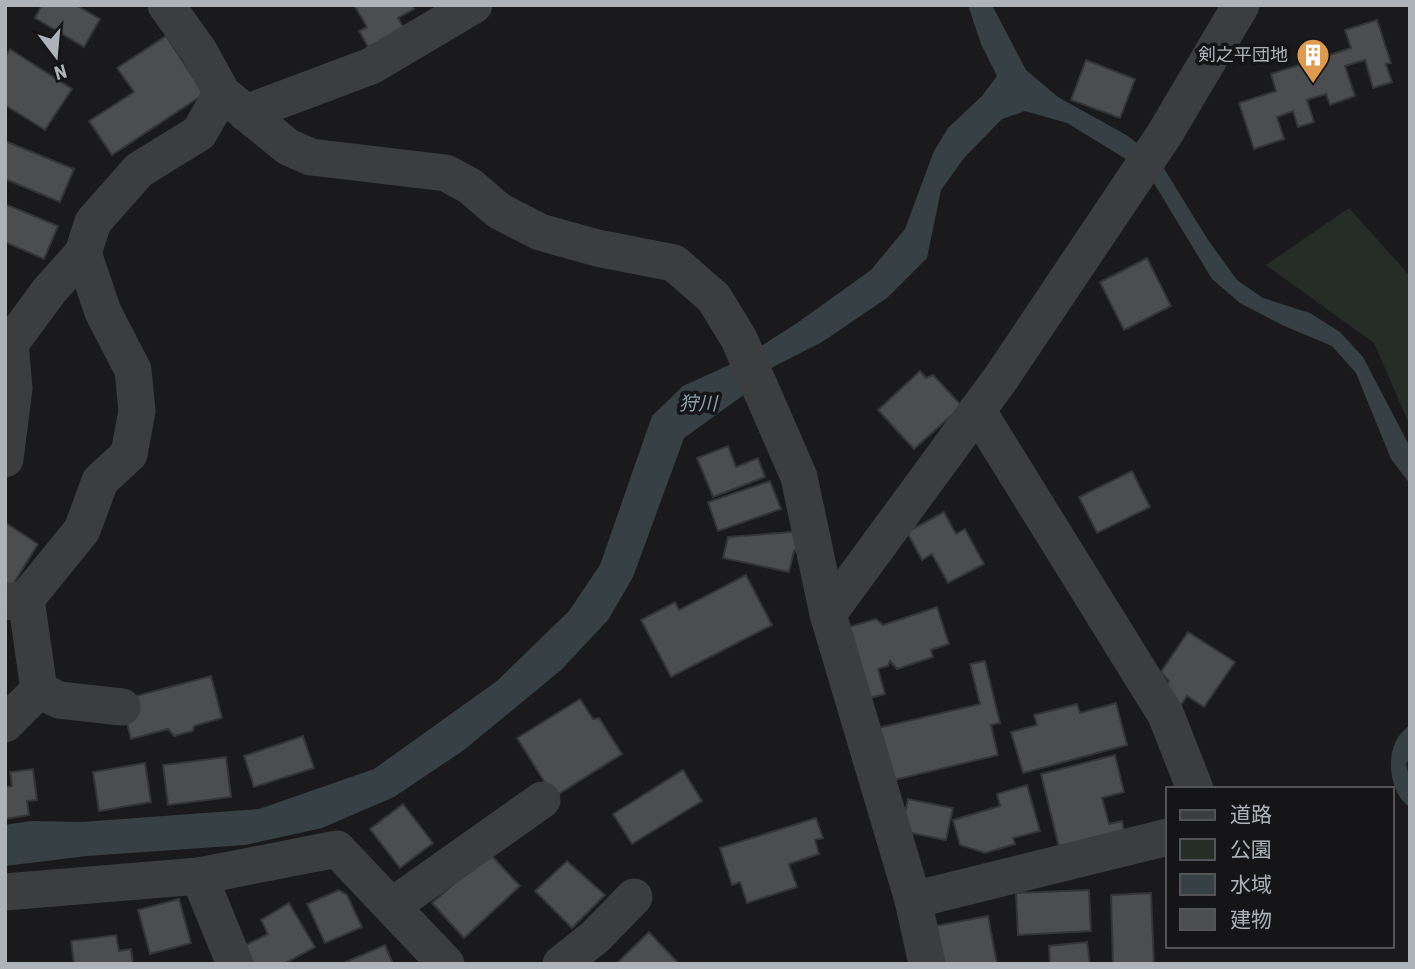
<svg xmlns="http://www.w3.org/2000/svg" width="1415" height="969" font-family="'Roboto Condensed','Noto Sans JP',sans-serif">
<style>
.green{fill:#262d27}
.water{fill:#364045}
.building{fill:#4c4d51;stroke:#343538;stroke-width:2}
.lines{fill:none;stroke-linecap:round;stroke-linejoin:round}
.street{stroke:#3b3d40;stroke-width:37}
.labels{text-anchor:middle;stroke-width:7;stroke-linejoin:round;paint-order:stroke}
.poi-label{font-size:18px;fill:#aeb3ba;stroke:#151517;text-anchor:end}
.water-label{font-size:19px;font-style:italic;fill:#8aa3b0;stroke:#151517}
</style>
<rect width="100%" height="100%" fill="#1a1a1c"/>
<path class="green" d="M 1349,208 L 1410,276 L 1410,426 L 1374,343 L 1266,265 Z"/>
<g class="water">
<path d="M 968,5 L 992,5 L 1026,70 L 1058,97 L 1128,136 L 1160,162 L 1208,240 L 1237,280 L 1263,298 L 1310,313 L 1340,332 L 1363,357 L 1410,447 L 1410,484 L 1391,459 L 1356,373 L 1332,346 L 1282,325 L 1240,303 L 1212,279 L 1152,180 L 1126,159 L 1067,123 L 1025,111 L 1002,119 L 964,158 L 941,190 L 927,258 L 887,298 L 822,342 L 773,367 L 752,389 L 684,438 L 633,577 L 608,620 L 561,670 L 464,750 L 394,797 L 322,828 L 245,845 L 87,856 L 5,866 L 5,825 L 31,821 L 81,822 L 259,809 L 374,769 L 497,681 L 569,611 L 600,565 L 652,416 L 683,386 L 738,361 L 797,323 L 871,270 L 905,229 L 934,151 L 948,128 L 982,96 L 997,76 L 981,44 Z"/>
<path d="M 1410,724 L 1410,759 L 1406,763 L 1410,782 L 1410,807 C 1391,795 1386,760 1396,741 C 1399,735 1405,729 1410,724 Z"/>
</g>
<g class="building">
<path d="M 42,5 L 76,5 L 100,19 L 84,47 L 35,18 Z"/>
<path d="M 354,5 L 411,5 L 414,9 L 398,18 L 410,39 L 375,59 L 359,31 L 367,27 Z"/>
<path d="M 1377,20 L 1391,63 L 1386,64 L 1392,82 L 1373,88 L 1365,60 L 1345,66 L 1355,96 L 1330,105 L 1326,94 L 1307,100 L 1314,122 L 1298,127 L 1293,111 L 1277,117 L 1284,139 L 1254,149 L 1239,103 L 1276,91 L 1271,74 L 1351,48 L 1345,30 Z"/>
<path d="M 166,36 L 204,94 L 112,155 L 89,121 L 134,92 L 117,68 Z"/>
<path d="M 10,49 L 72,89 L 45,130 L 5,105 L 5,57 Z"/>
<path d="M 1086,60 L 1135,79 L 1120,118 L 1071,100 Z"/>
<path d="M 5,141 L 74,169 L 60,202 L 5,179 Z"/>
<path d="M 5,204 L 58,226 L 44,259 L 5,242 Z"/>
<path d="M 1147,258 L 1171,306 L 1124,330 L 1100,282 Z"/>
<path d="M 920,371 L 926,378 L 933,375 L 962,406 L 914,449 L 878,410 Z"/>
<path d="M 728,446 L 736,467 L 758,458 L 765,477 L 713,497 L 697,458 Z"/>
<path d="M 1132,471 L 1150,507 L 1097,533 L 1079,497 Z"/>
<path d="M 770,481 L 781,509 L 718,531 L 708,502 Z"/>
<path d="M 944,512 L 956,534 L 965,529 L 984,564 L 948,583 L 932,554 L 922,560 L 907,532 Z"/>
<path d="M 6,523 L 38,544 L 12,586 L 5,582 Z"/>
<path d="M 805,531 L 800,552 L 794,551 L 789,572 L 723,558 L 728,537 Z"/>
<path d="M 746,575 L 772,625 L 671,677 L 641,620 L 675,602 L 679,610 Z"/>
<path d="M 937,607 L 949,644 L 931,650 L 933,657 L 897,669 L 890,661 L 888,666 L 878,669 L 885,694 L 859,701 L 838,630 L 876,619 L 883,625 Z"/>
<path d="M 1188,632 L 1235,662 L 1204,707 L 1187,696 L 1179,708 L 1159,696 L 1169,681 L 1161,672 Z"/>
<path d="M 985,661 L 1000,723 L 991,725 L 998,755 L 882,783 L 878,728 L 980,704 L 970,664 Z"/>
<path d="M 211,676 L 222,718 L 194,726 L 193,731 L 174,736 L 168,729 L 131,739 L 121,700 Z"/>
<path d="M 580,699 L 593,719 L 599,718 L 622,754 L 554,797 L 517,738 Z"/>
<path d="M 1116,703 L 1127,745 L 1023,773 L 1011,732 L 1037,725 L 1034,715 L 1077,704 L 1080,713 Z"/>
<path d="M 303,736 L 314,768 L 254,787 L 244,756 Z"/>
<path d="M 1115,755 L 1124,792 L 1102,798 L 1109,824 L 1122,821 L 1124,830 L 1059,847 L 1041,774 Z"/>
<path d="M 226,757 L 231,797 L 168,805 L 163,765 Z"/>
<path d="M 145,763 L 151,802 L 99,811 L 93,772 Z"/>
<path d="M 33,769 L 37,800 L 27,801 L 29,815 L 5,819 L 5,787 L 12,786 L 10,772 Z"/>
<path d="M 683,770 L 702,801 L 632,844 L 613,814 Z"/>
<path d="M 1027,785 L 1040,831 L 1013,838 L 1015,844 L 985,853 L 960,845 L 953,820 L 1000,806 L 997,794 Z"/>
<path d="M 908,799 L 953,808 L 946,840 L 901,831 Z"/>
<path d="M 403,804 L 433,843 L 400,868 L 370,829 Z"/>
<path d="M 816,818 L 823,838 L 815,840 L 819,854 L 789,864 L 797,887 L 747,903 L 740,882 L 732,885 L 720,848 Z"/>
<path d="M 489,853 L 520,886 L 464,938 L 432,903 Z"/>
<path d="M 567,861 L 605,895 L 572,928 L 535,891 Z"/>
<path d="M 339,890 L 347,895 L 362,927 L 325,943 L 307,904 Z"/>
<path d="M 1089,890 L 1091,931 L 1018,935 L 1016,893 Z"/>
<path d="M 1151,893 L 1154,964 L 1113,964 L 1111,895 Z"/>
<path d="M 179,899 L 191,943 L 150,954 L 138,910 Z"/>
<path d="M 289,903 L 315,947 L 284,964 L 251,964 L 242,947 L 268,934 L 261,920 Z"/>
<path d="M 988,916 L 997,964 L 936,964 L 930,927 Z"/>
<path d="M 649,932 L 679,964 L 616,964 Z"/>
<path d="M 116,935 L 119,951 L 131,949 L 133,964 L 74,964 L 71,941 Z"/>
<path d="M 1087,942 L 1090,964 L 1050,964 L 1049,946 Z"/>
<path d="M 385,945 L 393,964 L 341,964 Z"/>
</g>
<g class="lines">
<g class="street">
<path d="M 166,5 L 199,51 L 222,93 L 288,147 L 311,157 L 446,173 L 470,186 L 499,211 L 540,232 L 597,248 L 674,263 L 714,298 L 739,339 L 799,477 L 828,614"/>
<path d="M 246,113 L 371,66 L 474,5"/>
<path d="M 977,410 L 1166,715 L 1195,789"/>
<path d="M 5,459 L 14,388 L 10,344 L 49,291 L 83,253 L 93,222 L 139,170 L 199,133 L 222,93"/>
<path d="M 5,602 L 26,599 L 82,530 L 100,481 L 129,454 L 137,411 L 133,370 L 103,312 L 83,253"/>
<path d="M 39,690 L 59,700 L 122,707"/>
<path d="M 5,724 L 39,690 L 26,599"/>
<path d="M 199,876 L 235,964"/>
<path d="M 5,892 L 199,876 L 337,849 L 446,964"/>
<path d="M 913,900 L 1168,837"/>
<path d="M 392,906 L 542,800"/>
<path d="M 561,964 L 595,937 L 634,897"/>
<path d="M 927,964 L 913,900 L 828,614 L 1001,378 L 1164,135 L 1241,5"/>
</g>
</g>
<defs>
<symbol id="building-pin" viewBox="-11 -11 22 30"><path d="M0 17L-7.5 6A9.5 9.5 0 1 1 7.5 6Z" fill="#dc9b51" stroke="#151517"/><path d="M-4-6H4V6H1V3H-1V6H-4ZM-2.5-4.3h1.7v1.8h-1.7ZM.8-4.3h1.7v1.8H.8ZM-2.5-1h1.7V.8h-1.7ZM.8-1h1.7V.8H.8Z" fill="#fff"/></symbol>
</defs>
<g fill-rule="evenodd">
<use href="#building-pin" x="1294" y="36" width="38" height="52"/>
</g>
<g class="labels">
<g class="poi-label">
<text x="1288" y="61">剣之平団地</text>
</g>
<g class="water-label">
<text x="698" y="410">狩川</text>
</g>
</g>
<rect width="1415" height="969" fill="none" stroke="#aeb3ba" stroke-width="14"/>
<rect x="1166" y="787" width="228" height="161" fill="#151517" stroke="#525458" stroke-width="2"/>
<rect x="1180" y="810" width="35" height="10" fill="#3b3d40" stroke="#525458" stroke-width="2"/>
<text x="1230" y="822" font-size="21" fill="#aeb3ba">道路</text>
<rect x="1180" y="839" width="35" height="21" fill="#262d27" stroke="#525458" stroke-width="2"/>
<text x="1230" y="857" font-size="21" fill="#aeb3ba">公園</text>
<rect x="1180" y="874" width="35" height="21" fill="#364045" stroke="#525458" stroke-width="2"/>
<text x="1230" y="892" font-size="21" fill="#aeb3ba">水域</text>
<rect x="1180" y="909" width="35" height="21" fill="#4c4d51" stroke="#525458" stroke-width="2"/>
<text x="1230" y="927" font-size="21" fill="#aeb3ba">建物</text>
<g transform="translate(56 56) rotate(164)" stroke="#151517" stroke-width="5" paint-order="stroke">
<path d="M0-5L12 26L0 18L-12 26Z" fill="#aeb3ba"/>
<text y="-10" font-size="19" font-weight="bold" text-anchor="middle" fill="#aeb3ba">N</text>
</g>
</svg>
